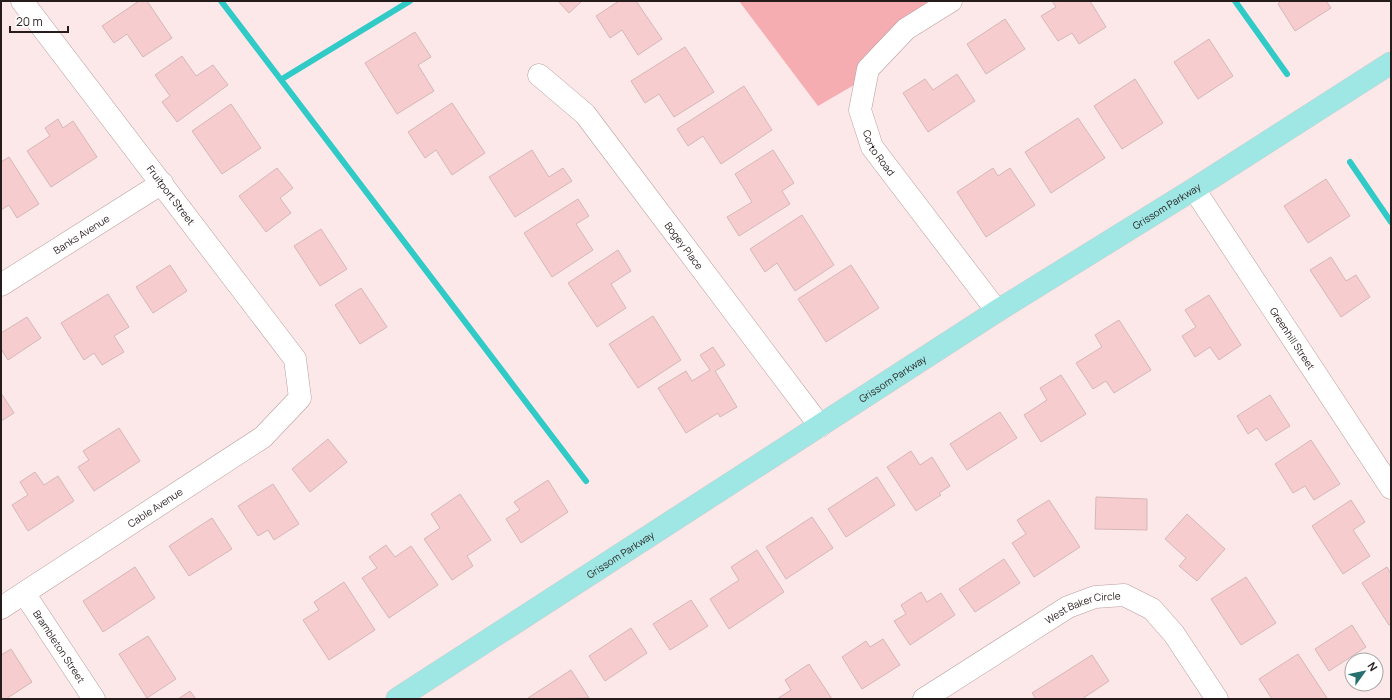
<svg xmlns="http://www.w3.org/2000/svg" width="1392" height="700" font-family="Manrope,sans-serif">
<style>
.green{fill:#f6adb2}
.lines{fill:none;stroke-linecap:round;stroke-linejoin:round}
.stream{stroke:#30cac7;stroke-width:6}
.building{fill:#f7ccce;stroke:#d5b7b8}
.minor-casing{stroke:#ba9d9e;stroke-width:23}
.major-casing{stroke:#cfcdcd;stroke-width:23}
.minor{stroke:#fff;stroke-width:22}
.major{stroke:#9ee7e5;stroke-width:22}
.labels{text-anchor:middle;stroke-width:3;stroke-linejoin:round;paint-order:stroke}
.street-label{font-size:10px;fill:#271c1c;stroke:#fff}
</style>
<rect width="100%" height="100%" fill="#fce8e9"/>
<path class="green" d="M 739,1 L 932,1 L 854,85 L 818,106 Z"/>
<g class="lines">
<g class="stream">
<path d="M 221,1 L 586,481"/>
<path d="M 1235,1 L 1287,74"/>
<path d="M 282,79 L 410,1"/>
<path d="M 1350,162 L 1391,222"/>
</g>
</g>
<g class="building">
<path d="M 139,1 L 147,1 L 172,38 L 143,57 L 127,34 L 114,43 L 102,26 Z"/>
<path d="M 558,1 L 582,1 L 569,13 Z"/>
<path d="M 619,1 L 636,1 L 662,39 L 638,55 L 622,30 L 610,38 L 596,16 Z"/>
<path d="M 1052,1 L 1090,1 L 1106,27 L 1079,44 L 1072,33 L 1058,41 L 1041,16 L 1056,7 Z"/>
<path d="M 1281,1 L 1326,1 L 1331,8 L 1295,31 L 1278,4 Z"/>
<path d="M 1005,19 L 1025,49 L 986,74 L 967,44 Z"/>
<path d="M 415,32 L 431,57 L 418,65 L 434,91 L 397,114 L 365,63 Z"/>
<path d="M 1209,39 L 1233,76 L 1198,99 L 1174,62 Z"/>
<path d="M 685,47 L 714,92 L 674,117 L 659,94 L 645,103 L 631,81 Z"/>
<path d="M 182,56 L 196,76 L 213,65 L 228,85 L 177,122 L 162,102 L 170,96 L 155,75 Z"/>
<path d="M 957,74 L 975,101 L 928,132 L 903,93 L 925,79 L 933,90 Z"/>
<path d="M 1135,79 L 1163,123 L 1122,149 L 1094,106 Z"/>
<path d="M 744,86 L 772,130 L 721,164 L 703,136 L 688,146 L 677,129 Z"/>
<path d="M 452,103 L 485,153 L 452,175 L 436,150 L 425,158 L 408,132 Z"/>
<path d="M 231,104 L 261,148 L 222,174 L 192,131 Z"/>
<path d="M 1078,118 L 1105,158 L 1051,193 L 1025,152 Z"/>
<path d="M 58,119 L 63,128 L 73,121 L 97,157 L 51,187 L 27,151 L 50,136 L 45,128 Z"/>
<path d="M 532,150 L 549,177 L 563,168 L 572,181 L 515,217 L 489,177 Z"/>
<path d="M 773,150 L 794,183 L 782,191 L 790,204 L 739,236 L 727,217 L 752,202 L 735,174 Z"/>
<path d="M 9,157 L 39,204 L 17,218 L 9,205 L 1,210 L 1,162 Z"/>
<path d="M 277,168 L 293,188 L 280,198 L 291,213 L 266,232 L 239,196 Z"/>
<path d="M 993,168 L 998,176 L 1010,168 L 1035,205 L 986,237 L 957,192 Z"/>
<path d="M 1326,179 L 1350,216 L 1308,243 L 1284,206 Z"/>
<path d="M 578,199 L 589,216 L 576,224 L 593,250 L 552,277 L 524,233 Z"/>
<path d="M 802,215 L 834,265 L 795,291 L 777,263 L 765,272 L 750,249 Z"/>
<path d="M 321,229 L 347,269 L 320,286 L 294,246 Z"/>
<path d="M 618,250 L 631,271 L 611,284 L 626,308 L 597,327 L 568,283 Z"/>
<path d="M 1331,257 L 1346,281 L 1356,275 L 1370,297 L 1341,317 L 1310,270 Z"/>
<path d="M 170,265 L 187,291 L 153,313 L 136,287 Z"/>
<path d="M 851,265 L 879,308 L 826,342 L 798,299 Z"/>
<path d="M 361,288 L 387,327 L 360,344 L 335,305 Z"/>
<path d="M 108,294 L 129,327 L 114,336 L 124,352 L 102,365 L 94,353 L 84,360 L 61,323 Z"/>
<path d="M 1209,295 L 1241,345 L 1219,360 L 1210,347 L 1195,357 L 1182,336 L 1196,327 L 1185,310 Z"/>
<path d="M 653,316 L 681,360 L 638,388 L 609,344 Z"/>
<path d="M 27,317 L 41,338 L 8,360 L 1,349 L 1,333 Z"/>
<path d="M 1119,320 L 1151,370 L 1114,393 L 1106,381 L 1093,389 L 1076,363 L 1102,347 L 1095,335 Z"/>
<path d="M 713,347 L 725,365 L 715,371 L 737,407 L 720,417 L 718,413 L 686,433 L 658,388 L 686,371 L 692,381 L 710,370 L 700,355 Z"/>
<path d="M 1061,375 L 1086,414 L 1041,442 L 1024,415 L 1047,400 L 1040,388 Z"/>
<path d="M 1,393 L 14,413 L 1,421 Z"/>
<path d="M 1270,395 L 1290,426 L 1266,441 L 1257,428 L 1248,434 L 1237,416 Z"/>
<path d="M 1000,412 L 1017,438 L 967,470 L 950,444 Z"/>
<path d="M 119,428 L 140,461 L 94,491 L 78,467 L 89,460 L 83,451 Z"/>
<path d="M 328,439 L 347,462 L 310,492 L 292,469 Z"/>
<path d="M 1311,440 L 1340,484 L 1314,500 L 1305,486 L 1293,493 L 1275,464 Z"/>
<path d="M 911,451 L 920,465 L 932,457 L 950,486 L 939,493 L 941,495 L 916,511 L 887,467 Z"/>
<path d="M 35,472 L 44,485 L 58,476 L 74,501 L 28,531 L 12,505 L 28,495 L 20,482 Z"/>
<path d="M 877,477 L 895,505 L 846,537 L 828,509 Z"/>
<path d="M 548,480 L 568,512 L 521,543 L 506,519 L 520,510 L 514,502 Z"/>
<path d="M 273,484 L 299,524 L 274,540 L 268,530 L 258,536 L 238,506 Z"/>
<path d="M 460,494 L 491,540 L 467,556 L 473,566 L 452,580 L 424,539 L 440,528 L 431,514 Z"/>
<path d="M 1096,497 L 1147,499 L 1147,530 L 1095,529 Z"/>
<path d="M 1049,500 L 1080,547 L 1034,577 L 1012,543 L 1026,534 L 1017,520 Z"/>
<path d="M 1351,500 L 1365,522 L 1353,530 L 1370,556 L 1343,574 L 1312,526 Z"/>
<path d="M 1187,514 L 1225,549 L 1197,581 L 1179,566 L 1186,558 L 1165,539 Z"/>
<path d="M 812,517 L 833,548 L 786,579 L 766,547 Z"/>
<path d="M 212,518 L 232,549 L 189,576 L 169,546 Z"/>
<path d="M 386,545 L 395,557 L 411,546 L 438,585 L 389,618 L 362,578 L 377,568 L 369,557 Z"/>
<path d="M 757,550 L 784,592 L 729,629 L 710,599 L 739,580 L 731,567 Z"/>
<path d="M 1004,559 L 1020,583 L 975,612 L 959,589 Z"/>
<path d="M 135,567 L 155,598 L 103,632 L 83,601 Z"/>
<path d="M 1387,567 L 1391,574 L 1391,624 L 1389,625 L 1362,583 Z"/>
<path d="M 1246,577 L 1276,623 L 1241,645 L 1211,599 Z"/>
<path d="M 344,582 L 375,630 L 329,660 L 303,620 L 319,610 L 314,602 Z"/>
<path d="M 921,592 L 927,602 L 941,593 L 955,615 L 910,645 L 894,621 L 906,614 L 901,605 Z"/>
<path d="M 691,600 L 708,626 L 670,650 L 653,624 Z"/>
<path d="M 1352,625 L 1366,647 L 1329,671 L 1315,649 Z"/>
<path d="M 631,628 L 647,653 L 605,681 L 589,656 Z"/>
<path d="M 148,636 L 176,679 L 147,698 L 119,654 Z"/>
<path d="M 883,639 L 900,665 L 862,689 L 842,657 L 866,641 L 870,647 Z"/>
<path d="M 11,649 L 32,682 L 6,699 L 1,699 L 1,655 Z"/>
<path d="M 1298,654 L 1327,698 L 1325,699 L 1272,699 L 1259,679 Z"/>
<path d="M 1092,655 L 1109,681 L 1082,699 L 1036,699 L 1032,693 Z"/>
<path d="M 809,664 L 832,699 L 777,699 L 791,690 L 785,680 Z"/>
<path d="M 571,670 L 589,698 L 529,699 L 528,698 Z"/>
<path d="M 190,691 L 196,699 L 178,699 Z"/>
</g>
<g class="lines">
<defs>
<g id="minor">
<path id="s1" d="M 951,1 L 906,29 L 868,69 L 860,110 L 872,147 L 997,311"/>
<path id="s2" d="M 539,75 L 585,114 L 820,426"/>
<path id="s3" d="M 1194,189 L 1391,488"/>
<path id="s4" d="M 1,285 L 162,183"/>
<path id="s5" d="M 24,593 L 94,699"/>
<path id="s6" d="M 1,608 L 263,437 L 300,398 L 295,359 L 22,1"/>
<path id="s7" d="M 924,699 L 1068,607 L 1095,597 L 1124,595 L 1152,609 L 1174,634 L 1217,699"/>
</g>
<g id="major">
<path id="s8" d="M 397,699 L 997,311 L 1194,189 L 1391,63"/>
</g>
</defs>
<use href="#minor" class="minor-casing"/>
<use href="#major" class="major-casing"/>
<use href="#minor" class="minor"/>
<use href="#major" class="major"/>
</g>
<g class="labels">
<g class="street-label">
<text dy="4" stroke="none"><textPath href="#s1" startOffset="197">Corto Road</textPath></text>
<text transform="translate(171 195) rotate(53)" y="4">Fruitport Street</text>
<text dy="4" stroke="none"><textPath href="#s8" startOffset="914">Grissom Parkway</textPath></text>
<text dy="4" stroke="none"><textPath href="#s4" startOffset="95">Banks Avenue</textPath></text>
<text dy="4" stroke="none"><textPath href="#s2" startOffset="225">Bogey Place</textPath></text>
<text dy="4" stroke="none"><textPath href="#s3" startOffset="179">Greenhill Street</textPath></text>
<text dy="4" stroke="none"><textPath href="#s8" startOffset="590">Grissom Parkway</textPath></text>
<text dy="4" stroke="none"><textPath href="#s6" startOffset="184">Cable Avenue</textPath></text>
<text dy="4" stroke="none"><textPath href="#s8" startOffset="266">Grissom Parkway</textPath></text>
<text dy="4" stroke="none"><textPath href="#s7" startOffset="185">West Baker Circle</textPath></text>
<text dy="4" stroke="none"><textPath href="#s5" startOffset="64">Brambleton Street</textPath></text>
</g>
</g>
<rect width="1392" height="700" fill="none" stroke="#271c1c" stroke-width="4"/>
<g transform="translate(1364 672) rotate(57)"><circle r="19" fill="#ffffff" stroke="#a9a4a4"/>
<path d="M0-3L7 15L0 10L-7 15Z" fill="#25706e"/>
<text y="-6" font-size="11" font-weight="bold" text-anchor="middle" fill="#271c1c">N</text>
</g>
<path d="M10 26v6h58v-6" fill="none" stroke="#271c1c" stroke-width="2"/>
<text x="16" y="26" font-size="12" fill="#271c1c" stroke="#ffffff" stroke-width="3" paint-order="stroke">20 m</text>
</svg>
